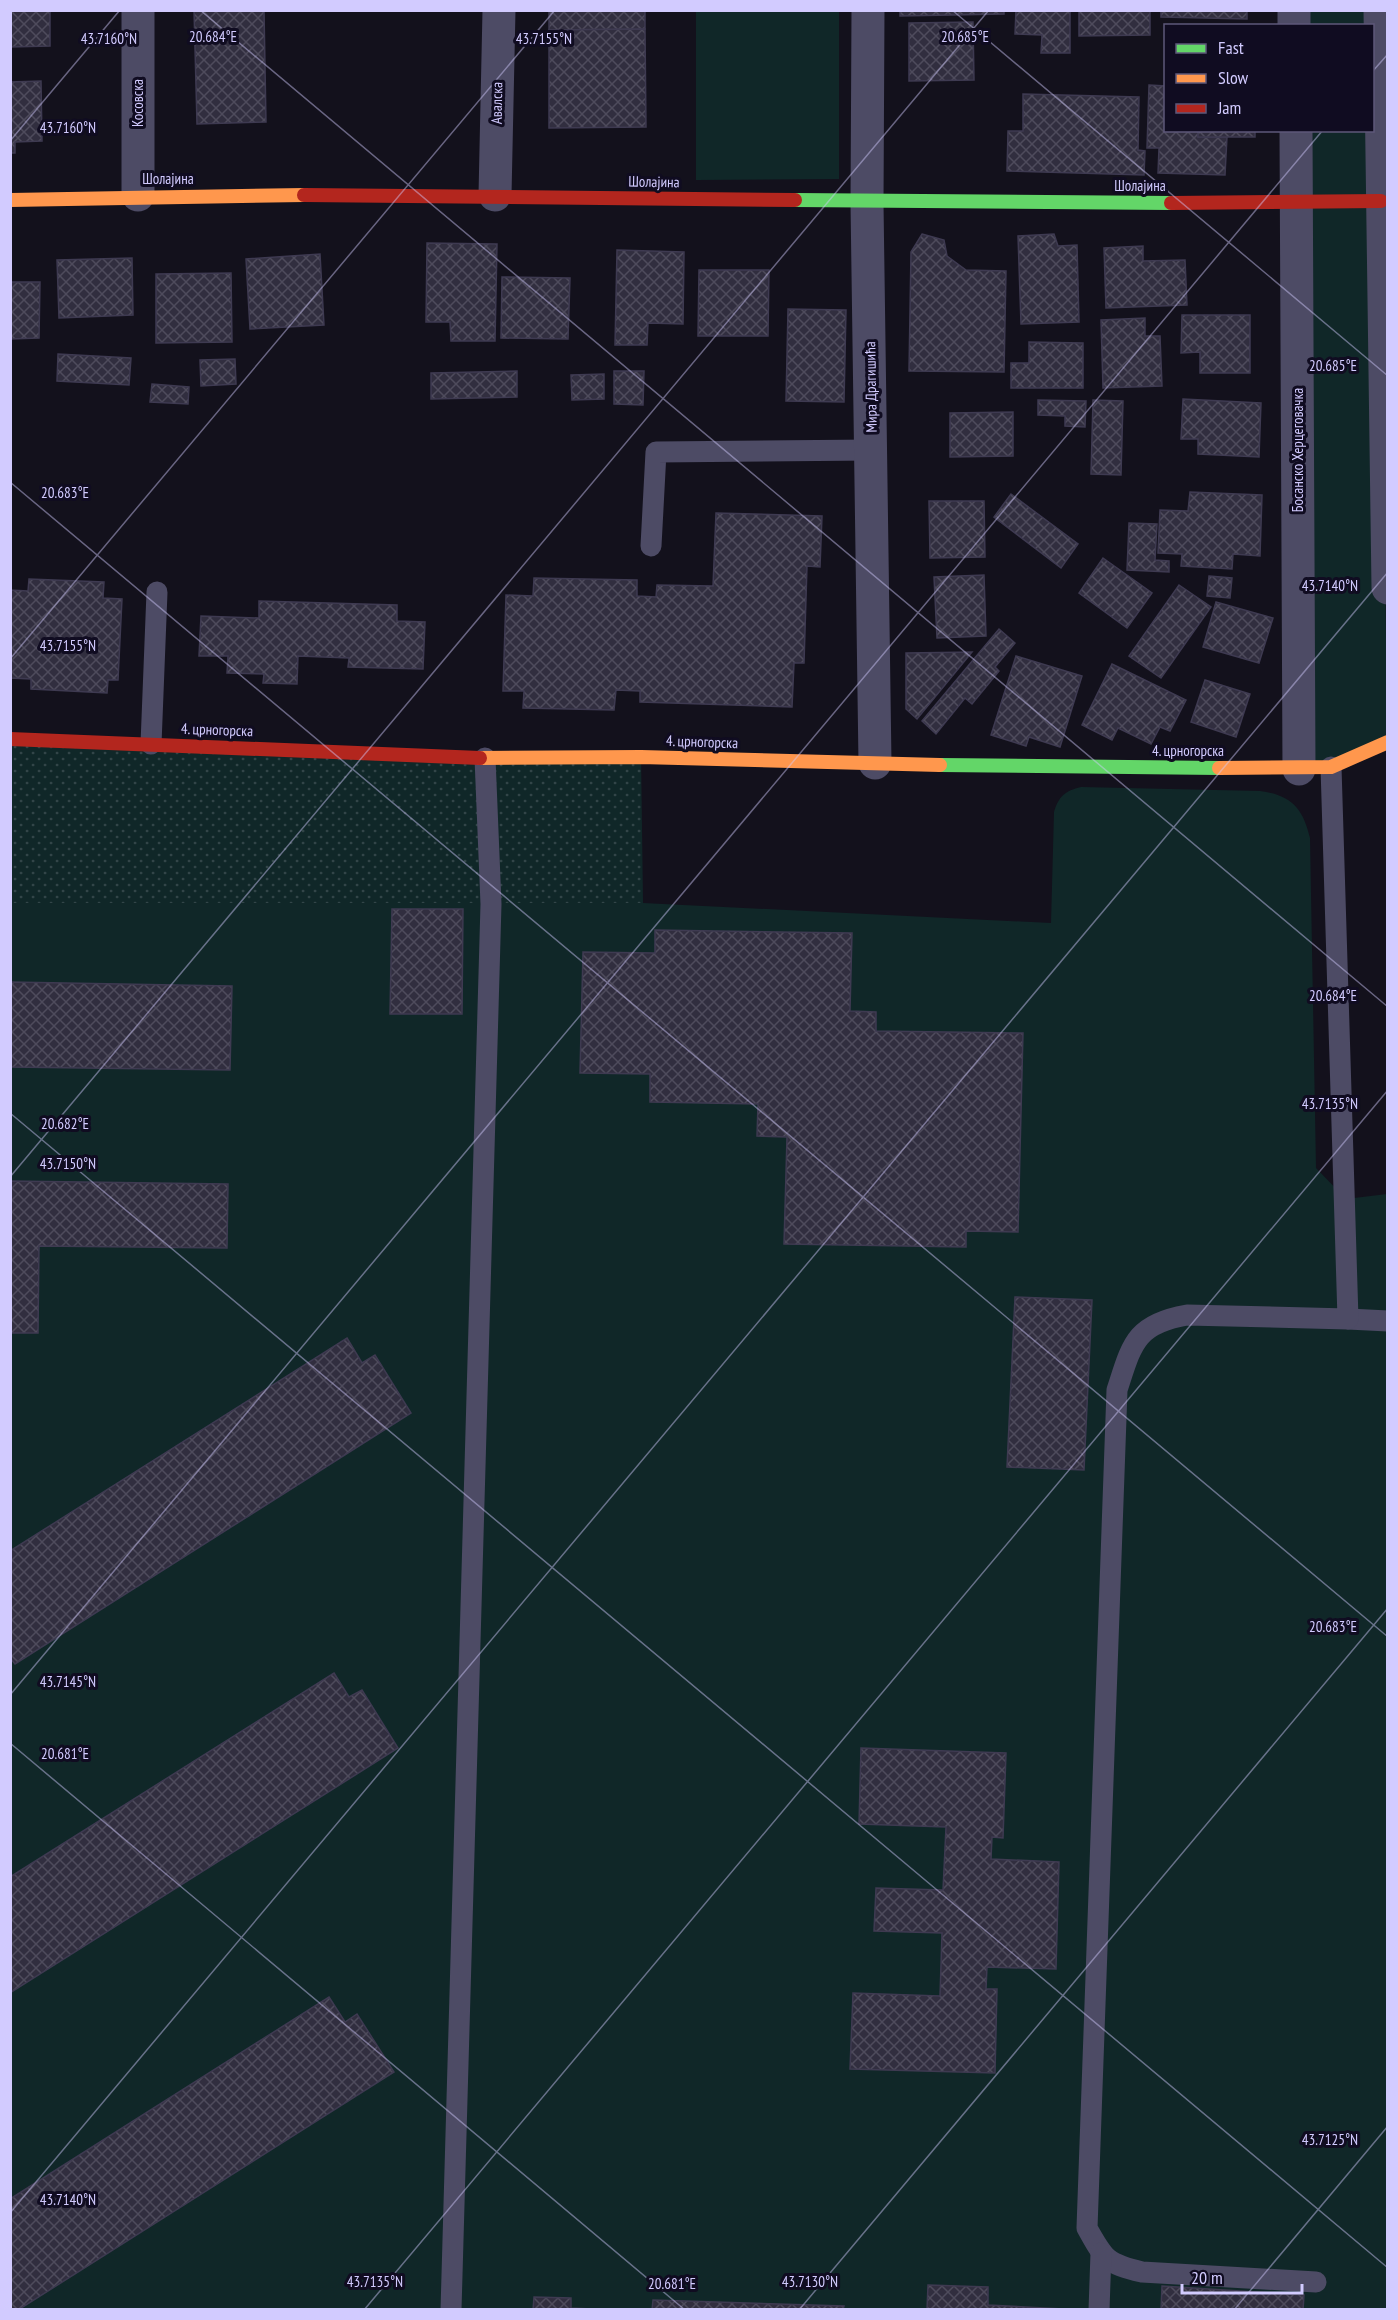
<svg xmlns="http://www.w3.org/2000/svg" width="1398" height="2320" font-family="'PT Sans Narrow',sans-serif">
<style>
.grass{fill:url(#grass-dots)}
.green{fill:#102728}
.building{fill:url(#building-cross-hatch);stroke:#3e3a51;stroke-width:1.5}
.lines{fill:none;stroke-linecap:round;stroke-linejoin:round}
.lane{stroke:#4d4b65;stroke-width:21}
.street{stroke:#4d4b65;stroke-width:33}
.fast{stroke:#63d668;stroke-width:14}
.slow{stroke:#ff974d;stroke-width:14}
.jam{stroke:#b3261e;stroke-width:14}
.ticks{fill:none;stroke:#d2cbff;stroke-width:1.5;stroke-opacity:0.45}
.labels{text-anchor:middle;stroke-width:6;stroke-linejoin:round;paint-order:stroke}
.street-label{font-size:15px;fill:#d2cbff;stroke:#100c21}
.ticks-label{font-size:15px;text-anchor:middle;fill:#d2cbff;stroke:#100c21;stroke-width:6;stroke-linejoin:round;paint-order:stroke}
</style>
<defs>
<pattern id="grass-dots" width="8" height="8" patternUnits="userSpaceOnUse" patternTransform="scale(1.5)"><rect width="8" height="8" fill="#102728"/><path d="M2 2h.1M6 6h.1" fill="none" stroke="#324548" stroke-width="1.8" stroke-linecap="round"/></pattern>
<pattern id="building-cross-hatch" width="8" height="8" patternUnits="userSpaceOnUse" patternTransform="scale(1.5)"><rect width="8" height="8" fill="#312e3f"/><path d="M0 0l8 8M0 8l8-8" fill="none" stroke="#4e4b5c"/></pattern>
</defs>
<rect width="100%" height="100%" fill="#13111c"/>
<path class="grass" d="M 11,739 L 641,757 L 643,903 L 11,903 Z"/>
<g class="green">
<path d="M 696,11 L 839,11 L 839,179 L 696,180 Z"/>
<path d="M 1294,11 L 1380,11 L 1387,742 L 1299,769 L 1296,131 L 1372,130 L 1372,26 L 1294,25 Z"/>
<path d="M 1081,787 L 1260,791 C 1291,795 1303,808 1310,838 L 1316,1168 L 1346,1199 L 1387,1194 L 1387,2309 L 11,2310 L 11,903 L 643,903 L 1051,923 L 1054,812 C 1059,796 1065,791 1081,787 Z"/>
</g>
<g class="building">
<path d="M 10,10 L 50,10 L 50,46 L 10,47 Z"/>
<path d="M 194,10 L 264,10 L 266,122 L 197,124 Z"/>
<path d="M 549,10 L 645,10 L 645,29 L 549,30 Z"/>
<path d="M 900,10 L 1004,10 L 1004,14 L 900,16 Z"/>
<path d="M 1016,10 L 1070,10 L 1070,53 L 1041,53 L 1042,35 L 1015,34 Z"/>
<path d="M 1079,10 L 1150,10 L 1150,35 L 1079,36 Z"/>
<path d="M 1161,10 L 1247,10 L 1247,19 L 1161,17 Z"/>
<path d="M 973,22 L 974,80 L 909,81 L 909,23 Z"/>
<path d="M 645,29 L 646,127 L 549,128 L 549,30 Z"/>
<path d="M 41,81 L 42,141 L 15,142 L 15,153 L 10,153 L 10,82 Z"/>
<path d="M 1149,85 L 1166,86 L 1166,130 L 1198,130 L 1198,137 L 1227,137 L 1225,175 L 1158,173 L 1159,148 L 1147,148 Z"/>
<path d="M 1023,94 L 1139,97 L 1138,150 L 1145,151 L 1144,175 L 1007,171 L 1008,131 L 1023,131 Z"/>
<rect x="1198" y="130" width="57" height="7"/>
<path d="M 922,234 L 944,240 L 947,256 L 966,270 L 1006,271 L 1004,372 L 909,371 L 911,252 Z"/>
<path d="M 1054,234 L 1058,246 L 1077,245 L 1079,322 L 1021,324 L 1018,236 Z"/>
<path d="M 427,243 L 497,244 L 495,341 L 451,341 L 450,322 L 426,322 Z"/>
<path d="M 1143,246 L 1143,261 L 1185,260 L 1187,305 L 1106,308 L 1104,248 Z"/>
<path d="M 617,250 L 684,252 L 683,324 L 648,323 L 647,345 L 615,345 Z"/>
<path d="M 320,254 L 324,325 L 250,329 L 246,259 Z"/>
<path d="M 132,258 L 133,315 L 59,318 L 57,260 Z"/>
<path d="M 699,270 L 769,270 L 768,336 L 698,336 Z"/>
<path d="M 231,273 L 232,342 L 156,343 L 156,274 Z"/>
<path d="M 502,277 L 570,278 L 568,339 L 501,338 Z"/>
<path d="M 10,282 L 40,282 L 39,338 L 10,339 Z"/>
<path d="M 788,309 L 846,310 L 844,402 L 786,401 Z"/>
<path d="M 1182,315 L 1250,315 L 1250,373 L 1200,373 L 1200,352 L 1181,353 Z"/>
<path d="M 1145,318 L 1145,336 L 1160,336 L 1162,386 L 1103,388 L 1101,320 Z"/>
<path d="M 1029,342 L 1083,343 L 1083,388 L 1011,388 L 1011,363 L 1029,363 Z"/>
<path d="M 58,354 L 131,358 L 129,385 L 57,381 Z"/>
<path d="M 235,359 L 236,384 L 201,386 L 200,360 Z"/>
<path d="M 517,371 L 517,397 L 431,399 L 431,373 Z"/>
<path d="M 614,371 L 644,371 L 643,405 L 614,404 Z"/>
<path d="M 604,374 L 604,399 L 572,400 L 571,375 Z"/>
<path d="M 152,384 L 189,387 L 188,404 L 150,402 Z"/>
<path d="M 1183,399 L 1261,403 L 1259,457 L 1198,454 L 1198,439 L 1181,439 Z"/>
<path d="M 1038,400 L 1086,401 L 1085,427 L 1065,426 L 1065,416 L 1038,415 Z"/>
<path d="M 1093,400 L 1123,401 L 1121,475 L 1091,474 Z"/>
<path d="M 1013,412 L 1013,456 L 950,457 L 950,413 Z"/>
<path d="M 1190,492 L 1262,495 L 1260,556 L 1233,554 L 1232,569 L 1181,566 L 1182,554 L 1158,553 L 1160,510 L 1188,511 Z"/>
<path d="M 1011,494 L 1078,544 L 1061,568 L 994,517 Z"/>
<path d="M 929,501 L 984,501 L 985,557 L 930,558 Z"/>
<path d="M 716,513 L 822,516 L 820,567 L 807,566 L 804,663 L 794,663 L 792,707 L 640,702 L 640,691 L 616,690 L 614,710 L 523,708 L 524,691 L 503,691 L 506,595 L 533,596 L 534,578 L 637,580 L 637,596 L 656,597 L 657,585 L 713,586 Z"/>
<path d="M 1129,523 L 1157,524 L 1155,560 L 1169,561 L 1169,572 L 1127,570 Z"/>
<path d="M 1103,558 L 1152,593 L 1127,628 L 1079,593 Z"/>
<path d="M 984,575 L 986,636 L 937,638 L 934,577 Z"/>
<path d="M 1209,576 L 1232,578 L 1230,598 L 1207,596 Z"/>
<path d="M 29,579 L 104,582 L 103,598 L 122,599 L 118,680 L 108,680 L 107,693 L 31,689 L 31,679 L 10,678 L 10,590 L 28,591 Z"/>
<path d="M 1179,585 L 1211,607 L 1161,678 L 1129,656 Z"/>
<path d="M 259,601 L 397,605 L 397,621 L 425,622 L 423,669 L 348,667 L 349,658 L 298,656 L 297,684 L 263,683 L 264,674 L 227,673 L 228,656 L 199,656 L 201,616 L 259,618 Z"/>
<path d="M 1216,602 L 1273,618 L 1259,663 L 1203,647 Z"/>
<path d="M 999,629 L 1015,643 L 995,667 L 999,671 L 972,704 L 965,698 L 936,734 L 922,721 Z"/>
<path d="M 972,652 L 917,719 L 906,709 L 906,653 Z"/>
<path d="M 1016,656 L 1082,676 L 1060,747 L 1029,737 L 1026,746 L 991,735 Z"/>
<path d="M 1112,664 L 1186,700 L 1170,731 L 1160,727 L 1151,744 L 1118,728 L 1112,740 L 1082,725 Z"/>
<path d="M 1205,680 L 1250,694 L 1236,737 L 1191,722 Z"/>
<path d="M 392,909 L 463,909 L 462,1014 L 390,1014 Z"/>
<path d="M 655,930 L 852,933 L 850,1011 L 876,1012 L 876,1031 L 1023,1033 L 1018,1232 L 966,1231 L 966,1247 L 784,1244 L 787,1137 L 757,1136 L 758,1104 L 650,1102 L 650,1074 L 580,1073 L 583,952 L 655,953 Z"/>
<path d="M 10,982 L 232,986 L 230,1070 L 10,1067 Z"/>
<path d="M 10,1181 L 228,1184 L 227,1248 L 39,1246 L 38,1333 L 10,1333 Z"/>
<path d="M 1015,1297 L 1092,1300 L 1084,1470 L 1007,1467 Z"/>
<path d="M 347,1338 L 362,1363 L 375,1355 L 411,1413 L 15,1664 L 10,1658 L 10,1551 Z"/>
<path d="M 334,1673 L 349,1697 L 362,1690 L 398,1748 L 10,1993 L 10,1877 Z"/>
<path d="M 861,1748 L 1006,1753 L 1003,1838 L 992,1837 L 991,1859 L 1059,1862 L 1056,1969 L 987,1967 L 986,1989 L 997,1989 L 995,2073 L 850,2069 L 853,1993 L 940,1996 L 942,1933 L 874,1931 L 876,1888 L 943,1890 L 946,1827 L 859,1824 Z"/>
<path d="M 329,1997 L 345,2022 L 357,2014 L 394,2072 L 18,2310 L 10,2310 L 10,2199 Z"/>
<path d="M 928,2285 L 988,2287 L 988,2305 L 1083,2310 L 927,2310 Z"/>
<path d="M 1162,2286 L 1304,2295 L 1303,2310 L 1161,2310 Z"/>
<path d="M 534,2297 L 571,2298 L 571,2308 L 612,2310 L 533,2310 Z"/>
<path d="M 653,2300 L 844,2306 L 843,2310 L 652,2310 Z"/>
</g>
<g class="lines">
<g class="lane">
<path d="M 651,546 L 656,452 L 872,450"/>
<path d="M 151,744 L 157,592"/>
<path d="M 1348,1319 L 1388,1321"/>
<path d="M 1316,2282 L 1142,2272 C 1107,2264 1104,2259 1087,2228 L 1117,1390 C 1132,1344 1135,1324 1187,1315 L 1348,1319 L 1331,767"/>
<path d="M 451,2310 L 491,904 L 485,758"/>
<path d="M 1099,2310 L 1101,2253"/>
</g>
<g class="street">
<path d="M 138,10 L 138,195"/>
<path d="M 868,10 L 867,203 L 875,763"/>
<path d="M 1294,10 L 1294,26"/>
<path d="M 1380,10 L 1388,588"/>
<path d="M 1296,130 L 1299,769"/>
<path d="M 495,195 L 499,10"/>
</g>
<g class="fast">
<path d="M 795,200 L 1171,203"/>
<path d="M 940,765 L 1219,768"/>
</g>
<g class="slow">
<path d="M 10,200 L 304,195"/>
<path d="M 480,758 L 641,757 L 940,765"/>
<path d="M 1219,768 L 1331,767 L 1388,742"/>
</g>
<g class="jam">
<path d="M 304,195 L 795,200"/>
<path d="M 1171,203 L 1381,201"/>
<path d="M 10,739 L 480,758"/>
</g>
</g>
<path class="ticks" d="M 200,10 L 1388,1007M 952,10 L 1388,376M 1372,72 L 1388,54M 10,141 L 120,10M 10,482 L 1388,1637M 10,659 L 555,10M 10,1113 L 1388,2268M 10,1177 L 989,10M 10,1695 L 1323,130M 10,1743 L 685,2310M 10,2213 L 1388,572M 364,2310 L 1388,1090M 799,2310 L 1388,1608M 1234,2310 L 1388,2126"/>
<g class="labels">
<g class="street-label">
<text transform="translate(138 103) rotate(-90)" y="5">Косовска</text>
<text transform="translate(497 103) rotate(-89)" y="5">Авалска</text>
<text x="168" y="184">Шолајина</text>
<text transform="translate(654 182) rotate(1)" y="5">Шолајина</text>
<text x="1140" y="191">Шолајина</text>
<text transform="translate(871 387) rotate(-91)" y="5">Мира Драгишића</text>
<text transform="translate(1298 450) rotate(-90)" y="5">Босанско Херцеговачка</text>
<text transform="translate(217 730) rotate(2)" y="5">4. црногорска</text>
<text transform="translate(702 742) rotate(2)" y="5">4. црногорска</text>
<text x="1188" y="756">4. црногорска</text>
</g>
</g>
<g class="ticks-label">
<text x="965" y="42">20.685°E</text>
<text x="213" y="42">20.684°E</text>
<text x="109" y="44">43.7160°N</text>
<text x="544" y="44">43.7155°N</text>
<text x="68" y="133">43.7160°N</text>
<text x="1333" y="371">20.685°E</text>
<text x="65" y="498">20.683°E</text>
<text x="1330" y="591">43.7140°N</text>
<text x="68" y="651">43.7155°N</text>
<text x="1333" y="1001">20.684°E</text>
<text x="1330" y="1109">43.7135°N</text>
<text x="65" y="1129">20.682°E</text>
<text x="68" y="1169">43.7150°N</text>
<text x="1333" y="1632">20.683°E</text>
<text x="68" y="1687">43.7145°N</text>
<text x="65" y="1759">20.681°E</text>
<text x="1330" y="2145">43.7125°N</text>
<text x="68" y="2205">43.7140°N</text>
<text x="375" y="2287">43.7135°N</text>
<text x="810" y="2287">43.7130°N</text>
<text x="672" y="2289">20.681°E</text>
</g>
<rect width="1398" height="2320" fill="none" stroke="#d2cbff" stroke-width="24"/>
<rect x="1164" y="24" width="210" height="108" fill="#100c21" stroke="#5e587a" stroke-width="1.5"/>
<rect x="1176" y="44" width="30" height="9" fill="#63d668" stroke="#5e587a" stroke-width="1.5"/>
<text x="1218" y="54" font-size="18" fill="#d2cbff">Fast</text>
<rect x="1176" y="74" width="30" height="9" fill="#ff974d" stroke="#5e587a" stroke-width="1.5"/>
<text x="1218" y="84" font-size="18" fill="#d2cbff">Slow</text>
<rect x="1176" y="104" width="30" height="9" fill="#b3261e" stroke="#5e587a" stroke-width="1.5"/>
<text x="1218" y="114" font-size="18" fill="#d2cbff">Jam</text>
<path d="M1182 2284v9h120v-9" fill="none" stroke="#d2cbff" stroke-width="3"/>
<text x="1191" y="2284" font-size="18" fill="#d2cbff" stroke="#100c21" stroke-width="4.5" paint-order="stroke">20 m</text>
</svg>
